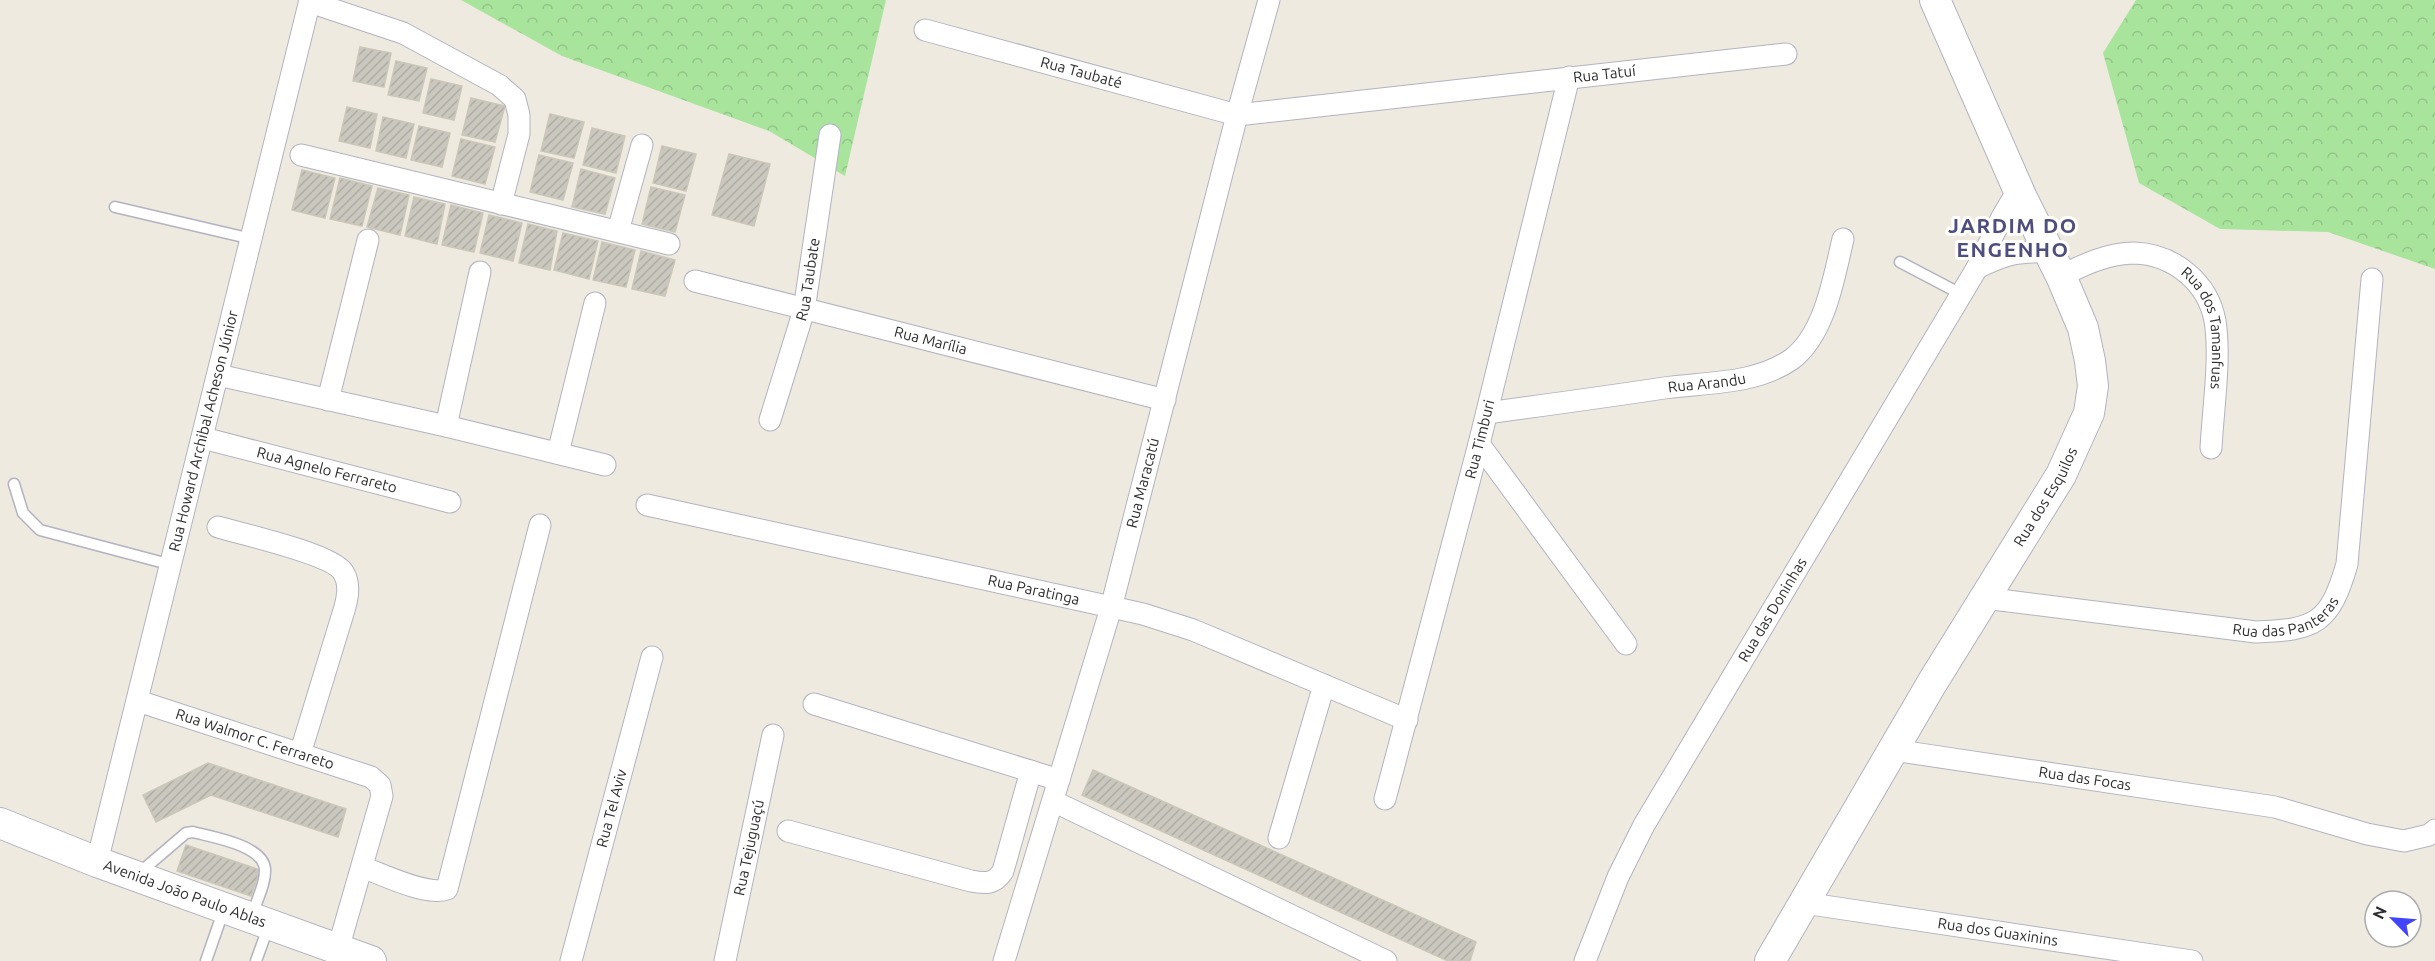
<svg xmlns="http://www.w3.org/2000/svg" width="2435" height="961" font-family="Ubuntu,sans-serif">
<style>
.forest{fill:url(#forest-crowns)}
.building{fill:url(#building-hatch);stroke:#cac7b9;stroke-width:1.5}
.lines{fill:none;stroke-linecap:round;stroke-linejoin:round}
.lane-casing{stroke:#b3b3c0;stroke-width:13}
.street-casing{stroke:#b3b3c0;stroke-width:23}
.secondary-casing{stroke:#b3b3c0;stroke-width:32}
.lane{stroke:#fff;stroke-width:10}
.street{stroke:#fff;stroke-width:21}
.secondary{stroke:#fff;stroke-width:30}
.labels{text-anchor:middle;stroke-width:6;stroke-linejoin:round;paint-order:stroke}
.street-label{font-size:15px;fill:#2d2d2d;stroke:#fff}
.district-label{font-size:21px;font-weight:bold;letter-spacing:1.5px;fill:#4d4d7e;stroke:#fff}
</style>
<defs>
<pattern id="forest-crowns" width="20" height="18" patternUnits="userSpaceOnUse" patternTransform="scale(1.5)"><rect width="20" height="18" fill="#a9e49d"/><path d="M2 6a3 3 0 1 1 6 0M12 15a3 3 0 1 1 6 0" fill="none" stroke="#92c488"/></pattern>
<pattern id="building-hatch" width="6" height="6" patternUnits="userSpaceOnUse" patternTransform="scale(1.5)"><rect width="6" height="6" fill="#cac8be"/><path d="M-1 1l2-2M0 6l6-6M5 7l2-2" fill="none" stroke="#aeaca4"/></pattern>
</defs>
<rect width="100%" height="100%" fill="#eeeae0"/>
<g class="forest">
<path d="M 461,0 L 886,0 L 845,176 L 769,131 L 562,56 Z"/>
<path d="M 2136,0 L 2435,0 L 2435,269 L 2328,232 L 2220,229 L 2139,183 L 2103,53 Z"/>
</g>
<g class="building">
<path d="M 360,47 L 391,53 L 384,87 L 353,81 Z"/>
<path d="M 396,61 L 427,68 L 419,101 L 388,95 Z"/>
<path d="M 431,79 L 462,86 L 454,120 L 423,113 Z"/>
<path d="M 471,98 L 505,106 L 495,142 L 462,135 Z"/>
<path d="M 347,107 L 377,114 L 370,148 L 339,141 Z"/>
<path d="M 550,114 L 584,122 L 574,158 L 541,151 Z"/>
<path d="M 383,117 L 414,124 L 406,158 L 376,151 Z"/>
<path d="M 419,126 L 450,133 L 442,167 L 411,160 Z"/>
<path d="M 592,128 L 625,136 L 616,173 L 583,165 Z"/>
<path d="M 461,139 L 495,147 L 485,184 L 452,176 Z"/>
<path d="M 662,146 L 696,154 L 686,191 L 653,183 Z"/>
<path d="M 729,154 L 770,164 L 754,226 L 712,215 Z"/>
<path d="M 539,155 L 573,163 L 563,200 L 530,192 Z"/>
<path d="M 581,169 L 615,178 L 605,214 L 572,207 Z"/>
<path d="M 302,170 L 335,178 L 325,218 L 292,210 Z"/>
<path d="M 340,178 L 372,186 L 362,226 L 330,219 Z"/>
<path d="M 651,187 L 685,195 L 675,232 L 642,224 Z"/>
<path d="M 378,188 L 409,195 L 400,235 L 367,227 Z"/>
<path d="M 414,197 L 445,204 L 437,244 L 405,236 Z"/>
<path d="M 451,205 L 483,213 L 474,252 L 442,245 Z"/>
<path d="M 489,215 L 522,223 L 513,261 L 480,253 Z"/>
<path d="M 528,224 L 557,231 L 550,270 L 519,263 Z"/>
<path d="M 563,233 L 598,241 L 589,279 L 554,270 Z"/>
<path d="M 602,242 L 635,250 L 626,287 L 593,280 Z"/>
<path d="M 641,251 L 675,260 L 665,296 L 632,289 Z"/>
<path d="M 208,763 L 346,809 L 338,837 L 211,795 L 156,822 L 143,795 Z"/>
<path d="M 1093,770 L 1476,942 L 1470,961 L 1448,961 L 1082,795 Z"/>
<path d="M 186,845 L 260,870 L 251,896 L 177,871 Z"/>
</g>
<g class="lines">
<defs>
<g id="lane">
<path d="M 115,207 L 252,239"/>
<path d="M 1900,262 L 1961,294"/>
<path d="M 14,484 L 23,513 L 40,530 L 172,565"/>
<path d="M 138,874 L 186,833 L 193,832 C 212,837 263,845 265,869 C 266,883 256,902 252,915"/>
<path d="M 206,961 L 224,909"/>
<path d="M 256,961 L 269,925"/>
</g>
<g id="street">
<path d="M 310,2 L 403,33 L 499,85 L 515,99 L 519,115 L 519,134 L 501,204"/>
<path id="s1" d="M 925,30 L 1237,115 L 1786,54"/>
<path d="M 301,155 L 669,244"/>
<path d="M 618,231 L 642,145"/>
<path d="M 1977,268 C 2006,254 2017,251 2048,252"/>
<path id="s2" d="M 2061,276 C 2083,265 2108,253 2134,253 C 2173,254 2208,282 2215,321 C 2221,358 2213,409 2211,448"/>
<path id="s3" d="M 695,281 L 1165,400"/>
<path d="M 218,375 L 446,426 L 605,465"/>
<path d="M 328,400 L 368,240"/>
<path id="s4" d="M 1487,413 C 1546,405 1605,397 1664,388 C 1706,382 1755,385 1792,359 C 1825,334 1834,277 1843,239"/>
<path id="s5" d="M 770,420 L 804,310 L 830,135"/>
<path d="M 446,426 L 480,272"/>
<path id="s6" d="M 203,438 L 450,502"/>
<path d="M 1479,444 L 1626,644"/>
<path d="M 558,453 L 595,303"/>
<path id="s7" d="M 647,505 L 1143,614 L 1193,630 L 1407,720"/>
<path d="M 218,527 C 242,534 332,554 343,572 C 350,583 348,595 345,607 L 300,754"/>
<path id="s8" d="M 1984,598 L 2256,632 C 2316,630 2330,623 2347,564 L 2372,279"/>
<path id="s9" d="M 138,701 L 371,777 L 380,785 L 382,796 L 338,949"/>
<path d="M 814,704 L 1059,780"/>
<path id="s10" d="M 1893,750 L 2275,807 L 2367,834 L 2404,841 L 2429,835 L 2435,830"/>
<path id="s11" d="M 1385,799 L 1479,444 L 1569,77"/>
<path d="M 1053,801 L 1386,961"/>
<path d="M 788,831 L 971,881 C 986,884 995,884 1003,871 L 1031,771"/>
<path d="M 1279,838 L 1324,685"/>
<path id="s12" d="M 97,862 L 310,0"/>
<path d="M 362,867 C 382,874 428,897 447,889 L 540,525"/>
<path id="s13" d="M 1804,903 L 2192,961"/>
<path id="s14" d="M 571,961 L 652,657"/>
<path id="s15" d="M 725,961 L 773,735"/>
<path id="s16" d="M 1004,961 L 1111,608 L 1237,115 L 1269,0"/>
<path id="s17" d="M 1585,961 L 1618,877 L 1644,825 L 1977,268 L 2002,217 L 2018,190"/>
</g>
<g id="secondary">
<path id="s18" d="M 0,823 L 97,862 L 371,961"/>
<path id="s19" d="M 1770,961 L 1932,683 L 2061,475 L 2089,413 L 2093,386 L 2090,361 L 2083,328 L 2061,276 L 2022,198 L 1935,0"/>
</g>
</defs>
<use href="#lane" class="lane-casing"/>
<use href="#street" class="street-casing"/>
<use href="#secondary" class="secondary-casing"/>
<use href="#lane" class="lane"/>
<use href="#street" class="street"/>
<use href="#secondary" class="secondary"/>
</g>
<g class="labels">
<g class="street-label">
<text dy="5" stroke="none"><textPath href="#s1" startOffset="162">Rua Taubaté</textPath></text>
<text dy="5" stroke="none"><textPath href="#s1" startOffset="693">Rua Tatuí</textPath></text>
<text dy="5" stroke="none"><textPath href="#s5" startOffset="146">Rua Taubate</textPath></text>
<text dy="5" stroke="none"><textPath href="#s2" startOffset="195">Rua dos Tamanfuas</textPath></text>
<text dy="5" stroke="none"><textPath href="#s3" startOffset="243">Rua Marília</textPath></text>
<text dy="5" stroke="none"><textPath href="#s4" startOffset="222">Rua Arandu</textPath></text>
<text dy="5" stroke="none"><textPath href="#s12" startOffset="444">Rua Howard Archibal Acheson Júnior</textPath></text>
<text dy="5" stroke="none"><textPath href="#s11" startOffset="372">Rua Timburi</textPath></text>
<text dy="5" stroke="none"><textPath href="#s6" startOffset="128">Rua Agnelo Ferrareto</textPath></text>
<text dy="5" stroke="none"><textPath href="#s16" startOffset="498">Rua Maracatú</textPath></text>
<text dy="5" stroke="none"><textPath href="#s19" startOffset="540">Rua dos Esquilos</textPath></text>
<text dy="5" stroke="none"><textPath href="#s7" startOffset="396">Rua Paratinga</textPath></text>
<text dy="5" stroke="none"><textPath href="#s17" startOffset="399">Rua das Doninhas</textPath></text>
<text dy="5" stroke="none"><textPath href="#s8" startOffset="308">Rua das Panteras</textPath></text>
<text dy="5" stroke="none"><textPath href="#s9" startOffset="123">Rua Walmor C. Ferrareto</textPath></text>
<text dy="5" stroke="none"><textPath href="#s10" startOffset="194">Rua das Focas</textPath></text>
<text dy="5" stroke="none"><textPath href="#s14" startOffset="158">Rua Tel Aviv</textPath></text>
<text dy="5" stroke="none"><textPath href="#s15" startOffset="116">Rua Tejuguaçú</textPath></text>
<text dy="5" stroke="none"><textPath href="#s18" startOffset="198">Avenida João Paulo Ablas</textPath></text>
<text dy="5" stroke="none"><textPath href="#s13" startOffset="196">Rua dos Guaxinins</textPath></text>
</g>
<g class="district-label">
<text x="2013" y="233">JARDIM DO<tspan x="2013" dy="24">ENGENHO</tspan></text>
</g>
</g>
<g transform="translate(2393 919) rotate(295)"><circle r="28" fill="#ffffff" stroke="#ababab" stroke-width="1.5"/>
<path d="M0-4.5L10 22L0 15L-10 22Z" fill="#4244f9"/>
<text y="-9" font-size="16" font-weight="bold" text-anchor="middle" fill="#2d2d2d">N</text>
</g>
</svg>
